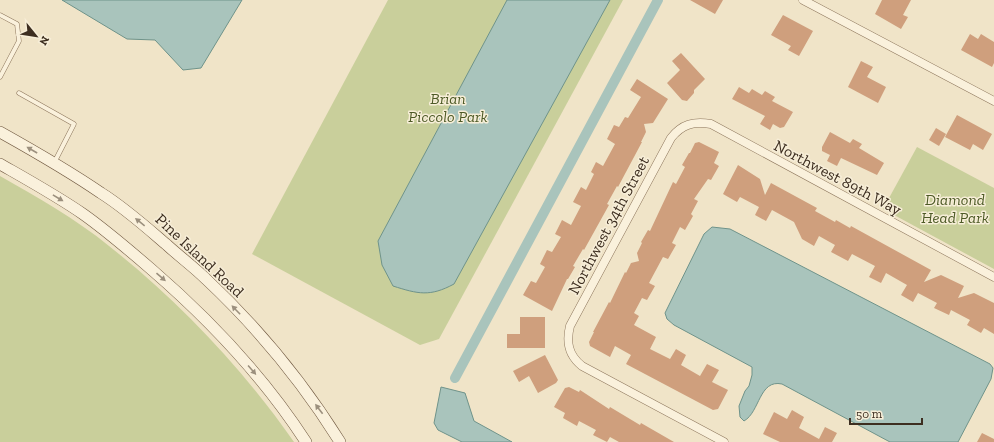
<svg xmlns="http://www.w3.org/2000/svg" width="994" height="442" font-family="'Zilla Slab',serif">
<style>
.green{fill:#c9cf9b}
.water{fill:#a9c4bc;stroke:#6f938a}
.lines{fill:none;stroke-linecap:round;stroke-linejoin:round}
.canal{stroke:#a9c4bc;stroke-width:10}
.building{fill:#cf9f7d}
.service-casing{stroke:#8d765c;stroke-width:5}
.minor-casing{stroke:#8d765c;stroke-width:9}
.secondary-casing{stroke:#6f573f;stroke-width:12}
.service{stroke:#faf1dc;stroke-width:4}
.minor{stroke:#faf1dc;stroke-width:8}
.secondary{stroke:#faf1dc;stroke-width:11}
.oneway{fill:#9c907e}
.labels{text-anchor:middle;stroke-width:3;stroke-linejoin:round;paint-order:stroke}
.park-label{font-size:16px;font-style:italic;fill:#4d5a26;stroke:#f7eed8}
.street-label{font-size:16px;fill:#3d2e20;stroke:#f7eed8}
</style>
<rect width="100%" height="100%" fill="#f0e4c8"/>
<g class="green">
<path d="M 388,0 L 623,0 L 439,339 L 420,345 L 252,254 Z"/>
<path d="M 917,147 L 994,188 L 994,269 L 883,209 Z"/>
<path d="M 0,176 C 37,197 76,219 109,246 C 180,302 242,368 294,442 L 0,442 Z"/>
</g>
<g class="water">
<path d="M 62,0 L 242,0 L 201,68 L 183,70 L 155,40 L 127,39 Z"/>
<path d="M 507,0 L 610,0 L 454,284 C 430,297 418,294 393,286 L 382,265 L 378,241 Z"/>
<path d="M 712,227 L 730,229 L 990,364 L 993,368 L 991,379 L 958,442 L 890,442 L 782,384 C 759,379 760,412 744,421 L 740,417 L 739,406 L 745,391 L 749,386 L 752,375 L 752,367 L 674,325 L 667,319 L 665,313 L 704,234 Z"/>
<path d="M 441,387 L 465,393 L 474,421 L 512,442 L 462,442 L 438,430 L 434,423 Z"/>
</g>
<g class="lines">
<path class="canal" d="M 455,378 L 658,0"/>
</g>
<g class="building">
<path d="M 690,0 L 723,0 L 715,14 Z"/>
<path d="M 882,0 L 911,0 L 903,15 L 908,17 L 901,29 L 875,14 Z"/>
<path d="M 783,15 L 813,31 L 799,56 L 788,50 L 791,46 L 771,35 Z"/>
<path d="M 970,34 L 978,39 L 981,34 L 994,42 L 994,63 L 992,67 L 961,50 Z"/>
<path d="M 681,53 L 705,79 L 694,90 L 694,93 L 687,101 L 682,100 L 667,83 L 680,70 L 672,61 Z"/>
<path d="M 861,61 L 873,67 L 867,77 L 886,87 L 878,103 L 848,87 Z"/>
<path d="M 637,79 L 668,99 L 653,123 L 644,124 L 646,132 L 641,142 L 642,142 L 618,187 L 617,186 L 607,204 L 609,205 L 584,250 L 583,249 L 573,266 L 575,267 L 568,279 L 567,279 L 552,311 L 523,295 L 531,281 L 536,283 L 545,267 L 540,264 L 547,250 L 552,252 L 561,237 L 555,234 L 562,220 L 571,225 L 581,206 L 573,202 L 581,187 L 586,190 L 594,174 L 591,172 L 596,162 L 603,166 L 615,144 L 607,139 L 614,125 L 619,127 L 625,117 L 628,118 L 641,97 L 630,90 Z"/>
<path d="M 739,87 L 749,93 L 752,89 L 762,95 L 765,91 L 775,97 L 772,101 L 793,112 L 784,127 L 780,128 L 773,124 L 770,130 L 760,124 L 765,116 L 732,99 Z"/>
<path d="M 957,115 L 992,134 L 983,150 L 973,144 L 970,150 L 945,137 Z"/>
<path d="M 936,128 L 946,134 L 939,146 L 929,140 Z"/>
<path d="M 830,132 L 850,143 L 853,139 L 862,144 L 859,148 L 884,163 L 877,175 L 841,158 L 837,166 L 827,161 L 830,155 L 822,151 L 822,147 Z"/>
<path d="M 699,142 L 719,152 L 714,163 L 719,166 L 711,180 L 708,179 L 694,199 L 698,201 L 691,214 L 693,216 L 685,230 L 680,227 L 672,243 L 676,245 L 668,259 L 663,257 L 649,283 L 655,286 L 647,300 L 642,298 L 634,313 L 639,316 L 634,325 L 656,337 L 650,349 L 670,359 L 676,349 L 686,355 L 681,365 L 700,376 L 707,364 L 719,370 L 712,382 L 728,390 L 718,409 L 713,410 L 626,364 L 631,355 L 615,346 L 610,357 L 590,346 L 589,342 L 594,332 L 593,332 L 609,302 L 610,303 L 625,272 L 626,273 L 631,263 L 639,261 L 637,253 L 642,243 L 641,242 L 648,230 L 650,231 L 673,182 L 676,184 L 685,167 L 682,165 L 689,153 L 690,153 L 695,143 Z"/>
<path d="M 738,165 L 760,179 L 765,195 L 771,183 L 817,208 L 815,211 L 835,222 L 836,220 L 850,228 L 851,226 L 931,270 L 924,282 L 941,275 L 964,286 L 958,298 L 974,293 L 994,303 L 994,334 L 984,328 L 981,333 L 967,325 L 970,320 L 951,310 L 949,315 L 934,308 L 937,303 L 918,293 L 913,302 L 901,295 L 907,285 L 886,273 L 881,283 L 869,277 L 875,266 L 852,254 L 848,261 L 831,252 L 835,245 L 819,236 L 814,246 L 802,239 L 794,222 L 772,210 L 766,221 L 755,215 L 759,207 L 740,197 L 737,202 L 723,194 Z"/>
<path d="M 520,317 L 545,317 L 545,348 L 507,348 L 507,334 L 520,334 Z"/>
<path d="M 545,355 L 558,380 L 556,383 L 538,393 L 529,376 L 519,382 L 513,371 Z"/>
<path d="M 569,387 L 579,392 L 580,390 L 609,409 L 610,407 L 640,425 L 641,423 L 674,442 L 619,442 L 610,437 L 607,442 L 593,435 L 596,430 L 579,421 L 577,426 L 563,418 L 565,413 L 554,407 L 565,388 Z"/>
<path d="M 792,410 L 804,417 L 799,428 L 819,439 L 825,427 L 837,433 L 832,442 L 780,442 L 763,434 L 774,412 L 787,419 Z"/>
<path d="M 982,433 L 994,439 L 994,442 L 977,442 Z"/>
</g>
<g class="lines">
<defs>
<g id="service">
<path d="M 0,15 L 17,24 L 19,41 L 0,77"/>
<path d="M 19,93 L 74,124 L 54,163"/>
</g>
<g id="minor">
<path d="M 803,0 L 994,101"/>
<path d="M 724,442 L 582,366 C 568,355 566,342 570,326 L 671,138 C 682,124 694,121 711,124 L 994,277"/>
</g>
<g id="secondary">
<path d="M 0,132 C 34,151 69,171 101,193 C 125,208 146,227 167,245 C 180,257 194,267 206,279 C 256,326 304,384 340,442"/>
<path d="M 0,164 C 28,180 57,196 83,214 C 107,231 129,250 151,269 C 210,320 264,377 306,442"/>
</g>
</defs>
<use href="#service" class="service-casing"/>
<use href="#minor" class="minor-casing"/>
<use href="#secondary" class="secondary-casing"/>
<use href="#service" class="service"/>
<use href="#minor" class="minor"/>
<use href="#secondary" class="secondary"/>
</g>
<defs><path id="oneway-solid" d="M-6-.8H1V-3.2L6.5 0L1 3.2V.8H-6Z"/></defs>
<g class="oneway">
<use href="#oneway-solid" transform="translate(32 150) rotate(-150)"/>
<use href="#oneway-solid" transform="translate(58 198) rotate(31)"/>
<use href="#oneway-solid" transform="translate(140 222) rotate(-141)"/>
<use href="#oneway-solid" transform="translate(161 277) rotate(41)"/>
<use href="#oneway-solid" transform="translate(236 310) rotate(-134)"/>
<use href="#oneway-solid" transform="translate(252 370) rotate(49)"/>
<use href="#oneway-solid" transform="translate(319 409) rotate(-127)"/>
</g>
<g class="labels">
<g class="park-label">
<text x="448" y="104">Brian<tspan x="448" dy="18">Piccolo Park</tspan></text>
<text x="955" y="205">Diamond<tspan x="955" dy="18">Head Park</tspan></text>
</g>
<g class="street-label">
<text transform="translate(838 177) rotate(28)" y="6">Northwest 89th Way</text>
<text transform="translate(608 225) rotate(-62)" y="6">Northwest 34th Street</text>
<text transform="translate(200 255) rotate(43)" y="6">Pine Island Road</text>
</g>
</g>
<g transform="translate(36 36) rotate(120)" stroke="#f7eed8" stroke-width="3" paint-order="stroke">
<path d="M0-3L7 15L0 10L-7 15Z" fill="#3d2e20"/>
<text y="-6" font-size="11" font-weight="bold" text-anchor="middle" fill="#3d2e20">N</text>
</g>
<path d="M850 418v6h72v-6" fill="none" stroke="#3d2e20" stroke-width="2"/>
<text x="856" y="418" font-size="12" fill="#3d2e20" stroke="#f7eed8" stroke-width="3" paint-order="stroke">50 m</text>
</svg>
